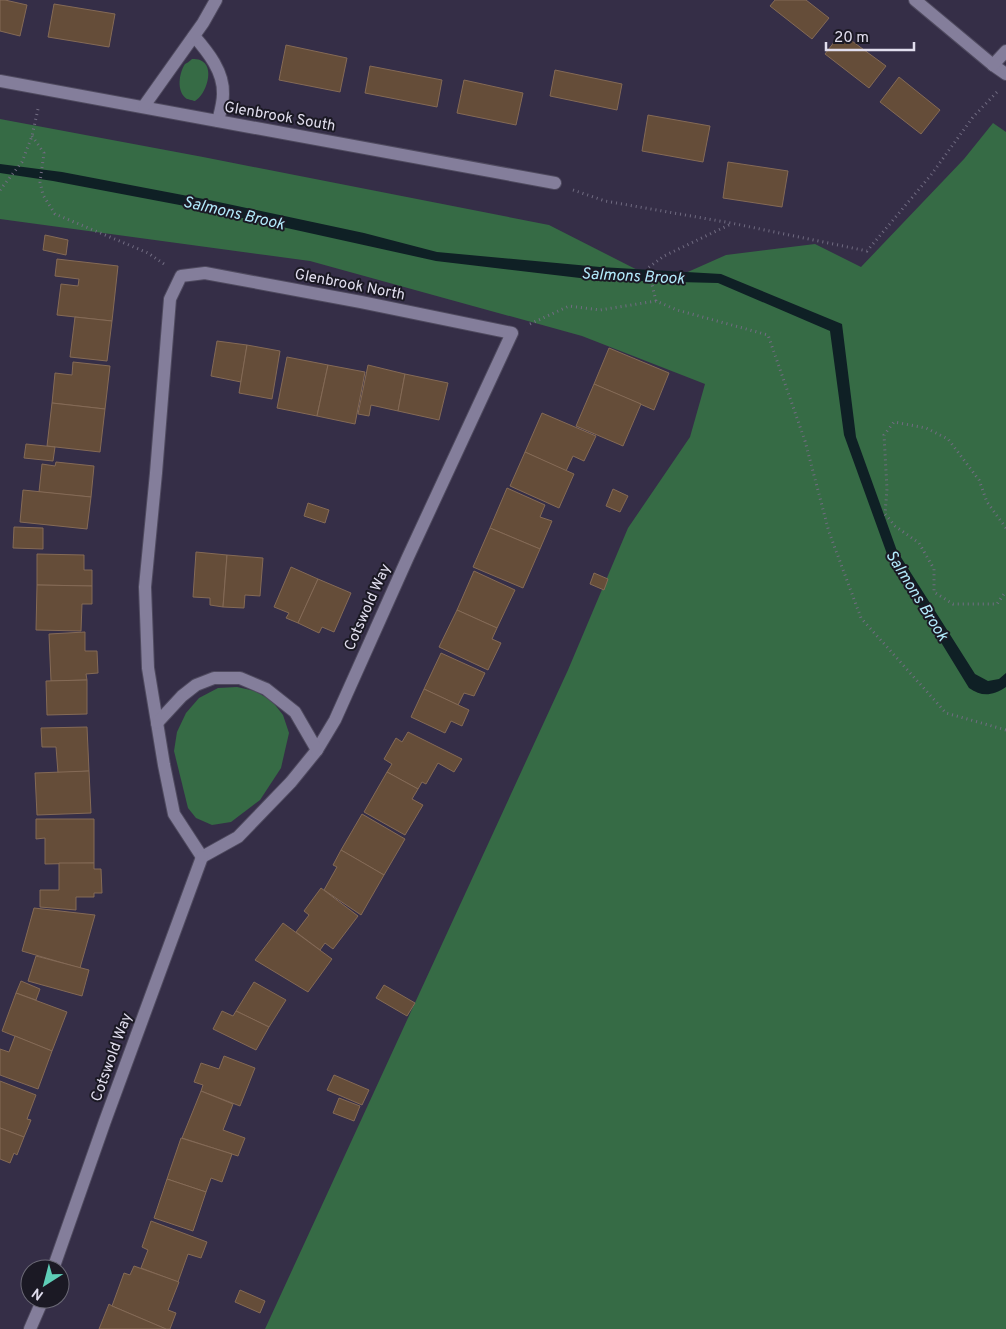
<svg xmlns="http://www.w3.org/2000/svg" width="1006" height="1329" font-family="Overpass,sans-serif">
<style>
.green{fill:#366b45}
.water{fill:#0f2025}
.building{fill:#654d39;stroke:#846a56}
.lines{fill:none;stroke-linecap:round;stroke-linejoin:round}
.minor-casing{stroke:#4f4a5f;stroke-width:14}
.path{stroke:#716c82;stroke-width:3;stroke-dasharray:1 4;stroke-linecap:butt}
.minor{stroke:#847e9b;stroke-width:12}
.labels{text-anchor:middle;stroke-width:4;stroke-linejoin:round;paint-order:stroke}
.street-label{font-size:15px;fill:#e1deee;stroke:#1b1924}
.water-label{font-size:16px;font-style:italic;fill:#b3ebfc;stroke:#1b1924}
</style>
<rect width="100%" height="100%" fill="#352e47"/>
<g class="green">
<path d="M 192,59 C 195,59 198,59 200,60 C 216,66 206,95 195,101 C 194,101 188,99 187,99 C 176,92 179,73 185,64 C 186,64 191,60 192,59 Z"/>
<path d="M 0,119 L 203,157 L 549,225 L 663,283 L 726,255 L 815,244 L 861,267 L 964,159 L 993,123 L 1006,132 L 1006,1329 L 265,1329 L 568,670 L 628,528 L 690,437 L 705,384 L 582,336 L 310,261 L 0,219 Z"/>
<path d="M 237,687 L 255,691 L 272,701 L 283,715 L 289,733 L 281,768 L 260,800 L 231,822 L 212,825 L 196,818 L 188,808 L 174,751 L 177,732 L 186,713 L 199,698 L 218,688 Z"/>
</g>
<path class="water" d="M 0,164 L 62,172 L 209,200 L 364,233 L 437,252 L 600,267 L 721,274 L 842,324 L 856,437 L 897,551 L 975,674 L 988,681 L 999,679 L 1006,673 L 1006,687 C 992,696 982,697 969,688 L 887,554 L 844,435 L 830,331 L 718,283 L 597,280 L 436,261 L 206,210 L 53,181 L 0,173 Z"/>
<g class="building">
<path d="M 0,0 L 5,0 L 27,5 L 20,36 L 0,31 Z"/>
<path d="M 775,0 L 806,0 L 829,18 L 812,39 L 770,6 Z"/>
<path d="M 54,4 L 115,14 L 109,47 L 48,37 Z"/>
<path d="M 841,33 L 886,66 L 869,88 L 825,54 Z"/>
<path d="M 286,45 L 347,58 L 340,92 L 279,80 Z"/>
<path d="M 370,66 L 442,80 L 437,107 L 365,93 Z"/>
<path d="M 555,70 L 622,84 L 617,110 L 550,96 Z"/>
<path d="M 899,77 L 940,110 L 921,134 L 880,102 Z"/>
<path d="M 464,80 L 523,93 L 516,125 L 457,113 Z"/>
<path d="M 648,115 L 710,126 L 703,162 L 642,151 Z"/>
<path d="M 728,162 L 788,171 L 782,207 L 723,198 Z"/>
<path d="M 45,235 L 68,240 L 66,255 L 43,250 Z"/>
<path d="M 57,259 L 118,266 L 112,321 L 57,315 L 61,284 L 78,286 L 79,279 L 55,276 Z"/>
<path d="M 75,317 L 112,321 L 107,361 L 70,357 Z"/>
<path d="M 217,341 L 247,345 L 241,382 L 211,376 Z"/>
<path d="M 247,345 L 280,351 L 272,399 L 239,393 Z"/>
<path d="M 609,348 L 669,373 L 654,410 L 594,384 Z"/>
<path d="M 287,357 L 328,365 L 317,416 L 277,408 Z"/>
<path d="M 73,362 L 110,366 L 105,409 L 52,403 L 55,373 L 72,375 Z"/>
<path d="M 328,365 L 365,372 L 355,424 L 317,416 Z"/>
<path d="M 368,365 L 405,374 L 398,411 L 371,405 L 369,416 L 358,414 Z"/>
<path d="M 405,374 L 448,383 L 439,420 L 398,411 Z"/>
<path d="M 594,384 L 641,404 L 623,446 L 576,426 Z"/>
<path d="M 52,403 L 105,409 L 100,452 L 47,446 Z"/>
<path d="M 542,413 L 596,436 L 584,461 L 573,456 L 566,471 L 525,452 Z"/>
<path d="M 26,444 L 55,447 L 53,461 L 24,458 Z"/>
<path d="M 525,452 L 574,474 L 559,508 L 510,486 Z"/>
<path d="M 56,462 L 94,466 L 91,497 L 39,492 L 42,464 L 55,466 Z"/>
<path d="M 507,488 L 545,505 L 540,517 L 552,521 L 540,549 L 490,528 Z"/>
<path d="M 613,489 L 628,496 L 620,512 L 606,506 Z"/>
<path d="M 23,490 L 91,497 L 87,529 L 20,522 Z"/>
<path d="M 308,503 L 329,510 L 325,523 L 304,516 Z"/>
<path d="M 14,527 L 43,528 L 43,549 L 13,548 Z"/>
<path d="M 490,528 L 540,549 L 523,588 L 473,567 Z"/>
<path d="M 196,552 L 227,555 L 223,607 L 210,605 L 210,598 L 193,597 Z"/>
<path d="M 37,554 L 84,555 L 84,570 L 92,570 L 92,586 L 37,585 Z"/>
<path d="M 227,555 L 263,558 L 260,596 L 245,595 L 244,608 L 223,607 Z"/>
<path d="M 291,567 L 318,579 L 298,623 L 286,618 L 289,613 L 274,607 Z"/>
<path d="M 474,571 L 515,590 L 497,628 L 457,610 Z"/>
<path d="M 594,573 L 608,579 L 604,590 L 590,584 Z"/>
<path d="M 318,579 L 351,593 L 334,632 L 322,627 L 319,633 L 298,623 Z"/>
<path d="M 37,585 L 92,586 L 92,604 L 82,604 L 81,631 L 36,630 Z"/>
<path d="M 457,610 L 497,628 L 492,639 L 501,643 L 488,670 L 439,647 Z"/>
<path d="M 85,632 L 85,651 L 97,651 L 98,673 L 86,674 L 87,680 L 51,681 L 49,634 Z"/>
<path d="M 441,653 L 485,673 L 474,696 L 464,693 L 458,705 L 424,689 Z"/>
<path d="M 87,680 L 87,714 L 47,715 L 46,681 Z"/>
<path d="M 424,689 L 469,710 L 462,726 L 451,721 L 445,733 L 411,717 Z"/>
<path d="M 87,727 L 89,771 L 58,773 L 56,747 L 42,747 L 41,728 Z"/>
<path d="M 408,732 L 462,759 L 454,772 L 438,763 L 426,784 L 422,782 L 418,789 L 387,772 L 392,764 L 384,759 L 396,738 L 402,742 Z"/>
<path d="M 89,771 L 91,813 L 37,815 L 35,773 Z"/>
<path d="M 387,772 L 418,789 L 412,799 L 423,805 L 405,835 L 364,812 Z"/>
<path d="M 362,814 L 405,839 L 384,875 L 341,850 Z"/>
<path d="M 36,819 L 94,819 L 94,863 L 45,864 L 45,838 L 36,839 Z"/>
<path d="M 341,850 L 384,875 L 361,915 L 324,890 L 337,867 L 333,865 Z"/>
<path d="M 59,863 L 94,863 L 94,869 L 101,869 L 102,893 L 94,893 L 94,897 L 76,897 L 76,910 L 40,907 L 40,890 L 59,890 Z"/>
<path d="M 321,888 L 358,916 L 333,949 L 325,943 L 320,950 L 296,932 L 309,915 L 304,911 Z"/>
<path d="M 34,908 L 95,915 L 80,968 L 22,951 Z"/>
<path d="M 283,923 L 332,959 L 308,992 L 255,960 Z"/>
<path d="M 36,956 L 89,970 L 82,996 L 28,981 Z"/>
<path d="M 21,981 L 40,989 L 36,1000 L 16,993 Z"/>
<path d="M 254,982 L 286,1000 L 269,1027 L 236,1011 Z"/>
<path d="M 384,985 L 415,1003 L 407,1016 L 376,998 Z"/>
<path d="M 16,993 L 67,1012 L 52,1051 L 2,1031 Z"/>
<path d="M 222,1011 L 233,1016 L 236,1011 L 269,1027 L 256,1050 L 213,1029 Z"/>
<path d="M 15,1036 L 52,1051 L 38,1089 L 0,1075 L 0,1049 L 9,1052 Z"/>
<path d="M 224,1056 L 255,1068 L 240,1106 L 201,1091 L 203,1085 L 194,1082 L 201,1063 L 219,1069 Z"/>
<path d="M 334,1075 L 369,1090 L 362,1105 L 327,1090 Z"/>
<path d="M 0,1081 L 36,1095 L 27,1119 L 31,1120 L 24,1137 L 0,1128 Z"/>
<path d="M 201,1091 L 233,1104 L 223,1130 L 245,1138 L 238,1156 L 182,1138 Z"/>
<path d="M 339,1098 L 360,1106 L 354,1121 L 333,1113 Z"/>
<path d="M 0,1128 L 24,1137 L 17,1155 L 14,1153 L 10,1163 L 0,1159 Z"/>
<path d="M 181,1138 L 232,1154 L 222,1182 L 211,1178 L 206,1192 L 167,1179 Z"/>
<path d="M 167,1179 L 206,1192 L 193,1231 L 154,1218 Z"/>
<path d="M 151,1221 L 207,1242 L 201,1258 L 188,1254 L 178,1282 L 141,1268 L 148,1250 L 142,1247 Z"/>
<path d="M 134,1266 L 179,1282 L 168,1310 L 176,1313 L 170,1329 L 166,1329 L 112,1306 L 124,1273 L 130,1275 Z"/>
<path d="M 240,1290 L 265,1301 L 260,1313 L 235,1302 Z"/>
<path d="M 109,1304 L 112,1306 L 166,1329 L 99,1329 Z"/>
</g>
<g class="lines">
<defs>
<g id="minor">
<path d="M 915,0 L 993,65 L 1006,74"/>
<path d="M 194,36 C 208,52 224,72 223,94 C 223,103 220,113 218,121"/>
<path d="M 993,65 L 1006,51"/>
<path d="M 0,81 L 555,183"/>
<path d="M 144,106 L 203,23 L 216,0"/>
<path d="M 205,273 L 361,302 L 512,333 L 408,557 L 335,720 L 317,750 L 291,782 L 238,837 L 202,857 L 174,814 L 164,765 L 148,668 L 145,587 L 156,473 L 170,299 L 181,276 Z"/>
<path d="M 157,723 L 182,696 L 196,685 L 214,678 L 240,678 L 266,689 L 295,712 L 317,750"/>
<path d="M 53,1269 L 105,1121 L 202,857"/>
<path d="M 30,1329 L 43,1299"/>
</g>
</defs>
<use href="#minor" class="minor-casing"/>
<g class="path">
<path d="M 32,136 L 44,153 L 40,182 L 43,195 L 55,214 L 148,253 L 164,264"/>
<path d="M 0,190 L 22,162 L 32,136 L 38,109"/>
<path d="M 573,190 L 605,201 L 731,223 L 867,251 L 931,175 L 973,117 L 997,92"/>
<path d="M 656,301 L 648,268 L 664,256 L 731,224"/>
<path d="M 530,324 L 569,306 L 600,310 L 656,301 L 677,310 L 768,335 L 805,441 L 829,532 L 861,618 L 946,713 L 1006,730"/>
<path d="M 1006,528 L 987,502 L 979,480 L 948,439 L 926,428 L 894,422 L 884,435 L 887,489 L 885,514 L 895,526 L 919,543 L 934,569 L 934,592 L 953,604 L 997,604 L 1006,591"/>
</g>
<use href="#minor" class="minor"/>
</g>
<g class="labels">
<g class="street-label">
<text transform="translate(280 116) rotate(10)" y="5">Glenbrook South</text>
<text transform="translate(350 284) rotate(11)" y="5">Glenbrook North</text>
<text transform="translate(367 607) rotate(-66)" y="5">Cotswold Way</text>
<text transform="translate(111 1057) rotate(-70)" y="5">Cotswold Way</text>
</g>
<g class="water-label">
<text transform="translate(234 212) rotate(13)" y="6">Salmons Brook</text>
<text transform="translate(633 275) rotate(3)" y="6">Salmons Brook</text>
<text transform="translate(918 595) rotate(58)" y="6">Salmons Brook</text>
</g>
</g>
<g transform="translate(45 1284) rotate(216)"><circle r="24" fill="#1b1924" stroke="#6a6875"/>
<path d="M0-4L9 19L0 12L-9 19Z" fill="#5eceb7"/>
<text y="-8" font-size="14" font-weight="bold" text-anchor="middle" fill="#e1deee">N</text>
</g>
<path d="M826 42v8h88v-8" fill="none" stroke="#e1deee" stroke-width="2.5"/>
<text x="834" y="42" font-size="15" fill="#e1deee" stroke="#1b1924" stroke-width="4" paint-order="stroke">20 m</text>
</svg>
